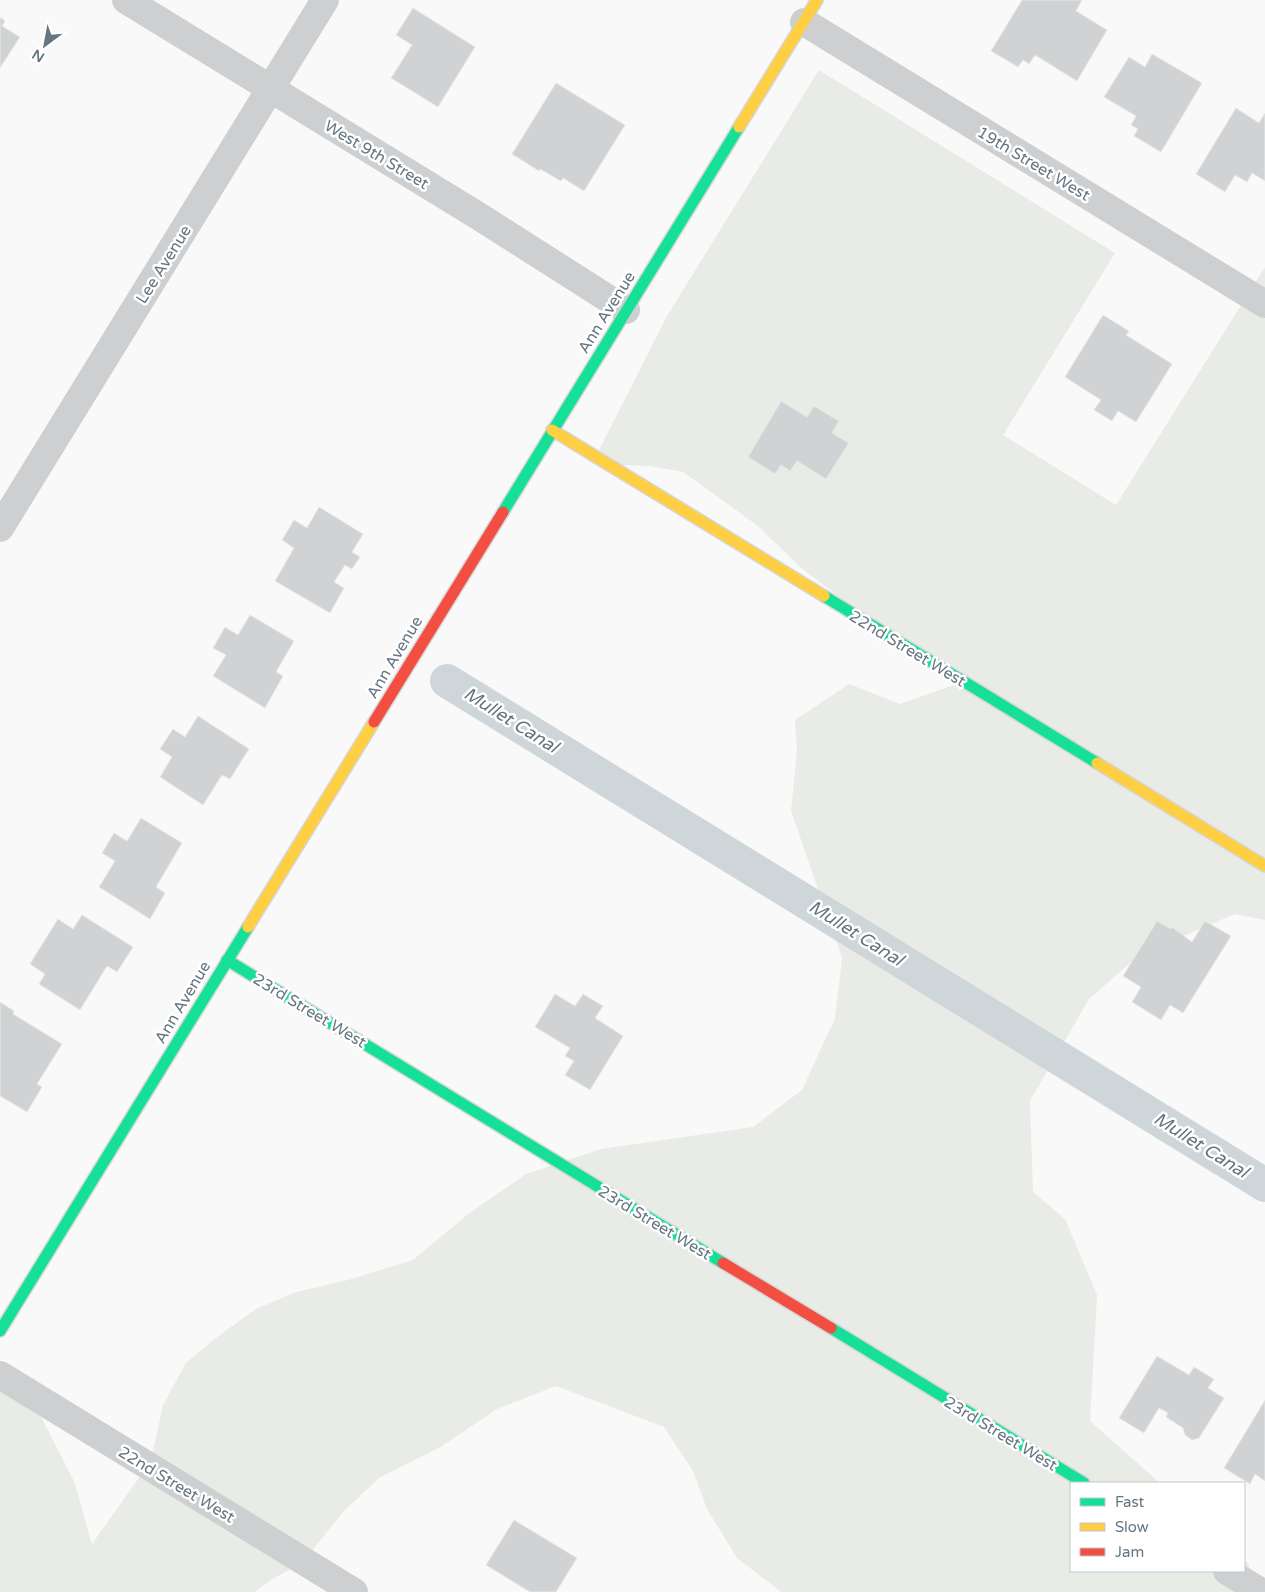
<svg xmlns="http://www.w3.org/2000/svg" width="1265" height="1592" font-family="'Varela Round',sans-serif">
<style>
.green{fill:#e8ebe6}
.lines{fill:none;stroke-linecap:round;stroke-linejoin:round}
.canal{stroke:#ced6d9;stroke-width:34}
.building{fill:#d0d2d3;stroke:#e8e8e8}
.fast-casing{stroke:#d5d6d7;stroke-width:14}
.slow-casing{stroke:#d5d6d7;stroke-width:14}
.jam-casing{stroke:#d5d6d7;stroke-width:14}
.street{stroke:#cecfd0;stroke-width:28}
.fast{stroke:#16e098;stroke-width:11}
.slow{stroke:#ffcf43;stroke-width:11}
.jam{stroke:#f24e42;stroke-width:11}
.labels{text-anchor:middle;stroke-width:5;stroke-linejoin:round;paint-order:stroke}
.street-label{font-size:16px;fill:#657683;stroke:#fff}
.water-label{font-size:18px;font-style:italic;fill:#60757c;stroke:#fff}
</style>
<rect width="100%" height="100%" fill="#f9f9f9"/>
<path class="green" d="M 819,70 L 1115,253 L 1003,435 L 1116,505 L 1265,267 L 1265,920 L 1235,914 L 1139,955 L 1089,999 L 1030,1101 L 1033,1192 L 1065,1219 L 1097,1295 L 1090,1421 L 1160,1483 L 1071,1483 L 1071,1571 L 1244,1571 L 1244,1560 L 1248,1563 L 1257,1592 L 781,1592 L 737,1558 L 707,1509 L 693,1471 L 664,1427 L 556,1386 L 497,1409 L 439,1448 L 379,1478 L 343,1512 L 315,1547 L 306,1560 L 271,1580 L 255,1592 L 0,1592 L 0,1368 L 37,1409 L 74,1481 L 92,1544 L 151,1461 L 163,1405 L 186,1363 L 217,1337 L 256,1309 L 296,1292 L 348,1280 L 413,1260 L 467,1215 L 526,1174 L 601,1149 L 753,1127 L 802,1090 L 835,1018 L 842,958 L 791,811 L 797,752 L 795,720 L 849,684 L 900,704 L 954,685 L 800,567 L 758,526 L 683,472 L 650,466 L 592,464 L 667,316 Z"/>
<g class="lines">
<path class="canal" d="M 447,681 L 1265,1185"/>
</g>
<g class="building">
<path d="M 1022,0 L 1082,0 L 1076,11 L 1107,30 L 1077,81 L 1035,55 L 1029,64 L 1023,60 L 1018,67 L 991,51 Z"/>
<path d="M 413,8 L 475,47 L 438,107 L 391,78 L 412,45 L 396,35 Z"/>
<path d="M 0,17 L 5,21 L 2,26 L 20,37 L 0,68 Z"/>
<path d="M 1152,54 L 1202,83 L 1161,152 L 1134,136 L 1138,129 L 1131,125 L 1136,116 L 1104,97 L 1129,57 L 1145,67 Z"/>
<path d="M 556,83 L 625,125 L 584,191 L 563,178 L 561,181 L 540,169 L 539,171 L 512,154 Z"/>
<path d="M 1236,108 L 1259,123 L 1265,113 L 1265,181 L 1252,173 L 1247,182 L 1235,175 L 1225,192 L 1196,174 Z"/>
<path d="M 1103,315 L 1129,331 L 1126,335 L 1172,364 L 1136,422 L 1118,411 L 1112,421 L 1094,410 L 1101,400 L 1065,377 Z"/>
<path d="M 781,401 L 807,417 L 814,406 L 839,421 L 832,433 L 849,443 L 826,479 L 797,461 L 790,471 L 781,465 L 775,474 L 748,457 Z"/>
<path d="M 319,507 L 363,534 L 352,552 L 360,557 L 352,569 L 345,565 L 334,582 L 344,588 L 330,613 L 275,581 L 294,548 L 282,540 L 294,520 L 307,528 Z"/>
<path d="M 250,615 L 294,641 L 276,672 L 283,676 L 265,708 L 213,676 L 226,655 L 213,648 L 225,627 L 238,635 Z"/>
<path d="M 198,716 L 249,749 L 230,779 L 222,775 L 203,805 L 160,777 L 172,757 L 160,749 L 173,729 L 185,737 Z"/>
<path d="M 141,818 L 182,843 L 156,887 L 165,893 L 150,919 L 99,887 L 115,861 L 102,853 L 114,833 L 127,841 Z"/>
<path d="M 82,915 L 133,947 L 117,972 L 107,966 L 80,1010 L 39,984 L 45,974 L 30,964 L 58,919 L 73,929 Z"/>
<path d="M 1157,921 L 1171,929 L 1172,927 L 1192,942 L 1205,921 L 1231,936 L 1183,1013 L 1170,1005 L 1161,1020 L 1132,1002 L 1141,987 L 1123,976 Z"/>
<path d="M 555,994 L 575,1006 L 583,994 L 603,1006 L 595,1018 L 623,1036 L 590,1090 L 565,1075 L 574,1061 L 565,1056 L 570,1048 L 535,1027 Z"/>
<path d="M 0,1002 L 14,1011 L 13,1014 L 62,1044 L 37,1084 L 42,1087 L 27,1112 L 0,1096 Z"/>
<path d="M 1157,1356 L 1189,1375 L 1194,1367 L 1214,1379 L 1208,1388 L 1224,1398 L 1199,1438 L 1192,1440 L 1185,1435 L 1183,1428 L 1166,1417 L 1168,1413 L 1159,1408 L 1144,1433 L 1119,1418 Z"/>
<path d="M 1265,1400 L 1265,1481 L 1255,1474 L 1250,1484 L 1224,1468 Z"/>
<path d="M 514,1520 L 577,1558 L 556,1592 L 530,1592 L 486,1565 Z"/>
</g>
<g class="lines">
<defs>
<g id="fast">
<path d="M 503,512 L 739,127"/>
<path d="M 824,596 L 1097,763"/>
<path d="M 227,960 L 723,1263"/>
<path d="M 831,1328 L 1084,1483"/>
<path d="M 0,1331 L 248,927"/>
</g>
<g id="slow">
<path d="M 739,127 L 817,0"/>
<path d="M 552,430 L 824,596"/>
<path d="M 1097,763 L 1265,866"/>
<path d="M 248,927 L 374,722"/>
</g>
<g id="jam">
<path d="M 374,722 L 503,512"/>
<path d="M 723,1263 L 831,1328"/>
</g>
</defs>
<use href="#fast" class="fast-casing"/>
<use href="#slow" class="slow-casing"/>
<use href="#jam" class="jam-casing"/>
<g class="street">
<path d="M 126,0 L 480,217 L 626,310"/>
<path d="M 804,22 L 1265,304"/>
<path d="M 0,528 L 325,0"/>
<path d="M 0,1375 L 354,1592"/>
<path d="M 1227,1571 L 1261,1592"/>
</g>
<use href="#fast" class="fast"/>
<use href="#slow" class="slow"/>
<use href="#jam" class="jam"/>
</g>
<g class="labels">
<g class="street-label">
<text transform="translate(377 154) rotate(31)" y="6">West 9th Street</text>
<text transform="translate(1034 163) rotate(31)" y="6">19th Street West</text>
<text transform="translate(163 264) rotate(-58)" y="6">Lee Avenue</text>
<text transform="translate(606 312) rotate(-58)" y="6">Ann Avenue</text>
<text transform="translate(908 648) rotate(31)" y="6">22nd Street West</text>
<text transform="translate(394 657) rotate(-59)" y="6">Ann Avenue</text>
<text transform="translate(182 1002) rotate(-59)" y="6">Ann Avenue</text>
<text transform="translate(310 1010) rotate(31)" y="6">23rd Street West</text>
<text transform="translate(655 1222) rotate(31)" y="6">23rd Street West</text>
<text transform="translate(1001 1433) rotate(31)" y="6">23rd Street West</text>
<text transform="translate(177 1484) rotate(31)" y="6">22nd Street West</text>
</g>
<g class="water-label">
<text transform="translate(511 720) rotate(32)" y="6">Mullet Canal</text>
<text transform="translate(856 933) rotate(32)" y="6">Mullet Canal</text>
<text transform="translate(1201 1145) rotate(32)" y="6">Mullet Canal</text>
</g>
</g>
<rect x="1070" y="1482" width="175" height="90" fill="#ffffff" stroke="#c1c8cd"/>
<rect x="1080" y="1498" width="25" height="8" fill="#16e098" stroke="#c1c8cd"/>
<text x="1115" y="1507" font-size="15" fill="#657683">Fast</text>
<rect x="1080" y="1523" width="25" height="8" fill="#ffcf43" stroke="#c1c8cd"/>
<text x="1115" y="1532" font-size="15" fill="#657683">Slow</text>
<rect x="1080" y="1548" width="25" height="8" fill="#f24e42" stroke="#c1c8cd"/>
<text x="1115" y="1557" font-size="15" fill="#657683">Jam</text>
<g transform="translate(45 45) rotate(212)" stroke="#ffffff" stroke-width="4" paint-order="stroke">
<path d="M0-4L9 19L0 12L-9 19Z" fill="#657683"/>
<text y="-8" font-size="14" font-weight="bold" text-anchor="middle" fill="#657683">N</text>
</g>
</svg>
